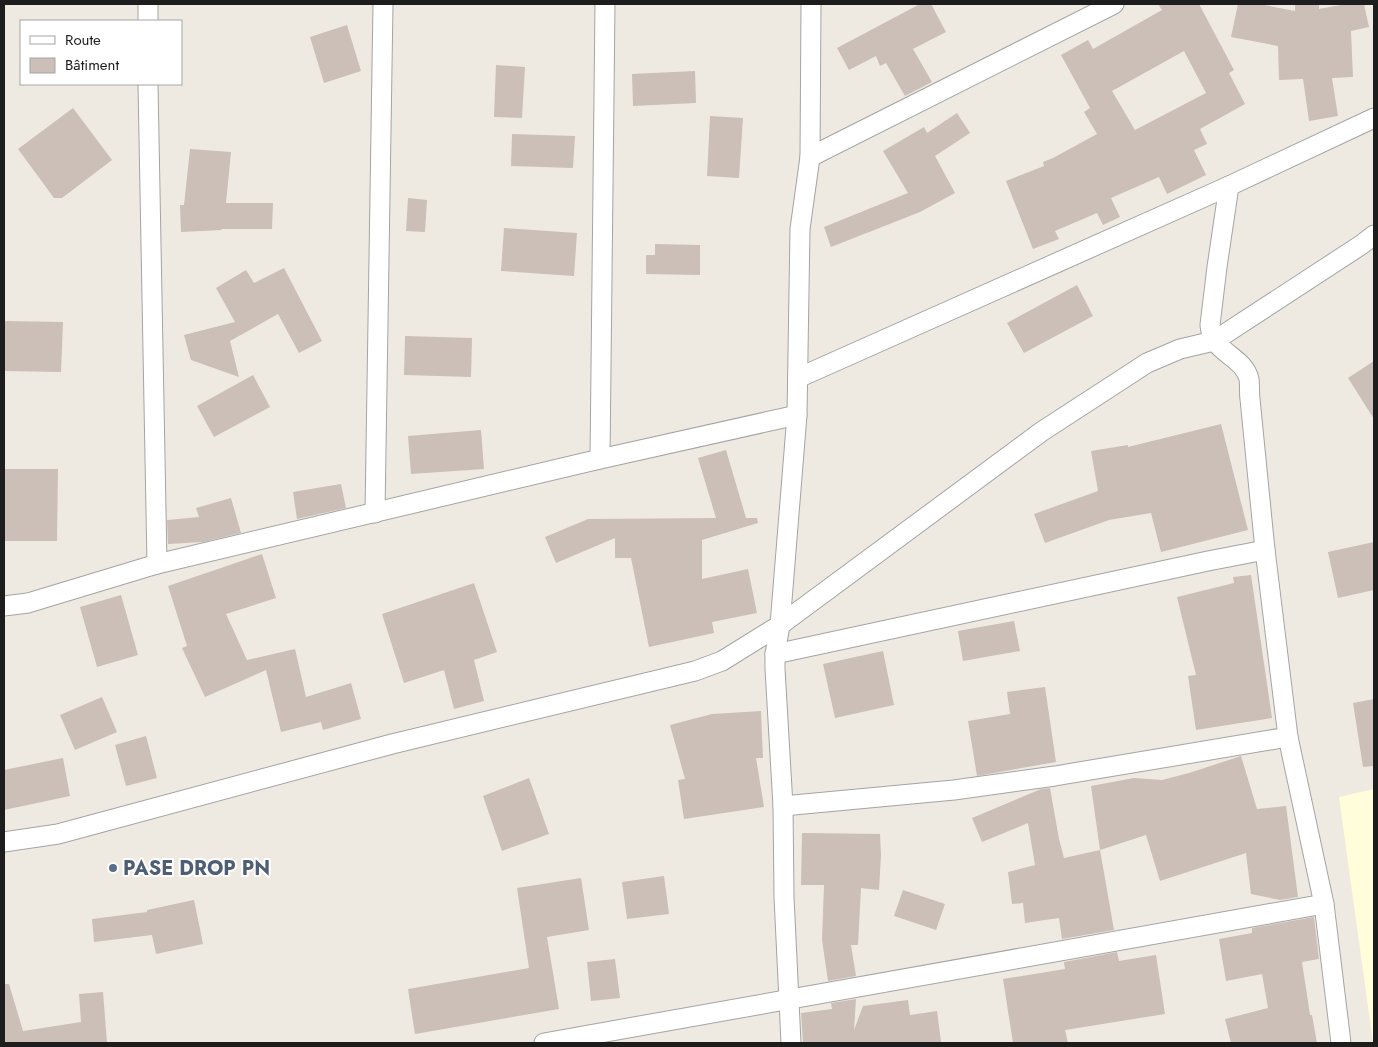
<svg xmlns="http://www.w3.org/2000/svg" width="1378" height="1047" font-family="Jost,sans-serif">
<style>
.education{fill:#fffdda}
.building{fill:#cbbfb7;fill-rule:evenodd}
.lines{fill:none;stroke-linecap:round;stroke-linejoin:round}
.street-casing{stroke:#a4a4a4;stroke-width:21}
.street{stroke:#fff;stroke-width:19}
.service-dot{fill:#5c6f8a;stroke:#fff;stroke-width:2}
.labels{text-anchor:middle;stroke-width:4;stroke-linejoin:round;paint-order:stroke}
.service-label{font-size:20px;font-weight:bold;fill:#4e5e75;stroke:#fff;text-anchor:start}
</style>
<rect width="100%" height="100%" fill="#efeae1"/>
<path class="education" d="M 1374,789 L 1374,1043 L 1373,1043 L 1339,797 Z"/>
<g class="building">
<path d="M 920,4 L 931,4 L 946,32 L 913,49 L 932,82 L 905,96 L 886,63 L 880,66 L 876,56 L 849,70 L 837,48 Z"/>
<path d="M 1158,4 L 1199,4 L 1234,70 L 1229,73 L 1245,104 L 1200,129 L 1207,144 L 1194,150 L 1206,175 L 1167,194 L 1159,177 L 1111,198 L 1120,217 L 1103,225 L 1097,213 L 1055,231 L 1059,239 L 1033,249 L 1006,181 L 1044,166 L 1043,162 L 1053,158 L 1097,134 L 1084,112 L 1090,108 L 1061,55 L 1088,40 L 1093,49 L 1162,10 ZM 1184,51 L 1206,93 L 1135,130 L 1112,91 Z"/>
<path d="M 1238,4 L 1259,4 L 1295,11 L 1295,4 L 1319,4 L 1319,9 L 1346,4 L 1364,4 L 1369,27 L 1351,31 L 1353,77 L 1332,78 L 1338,116 L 1309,121 L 1303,79 L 1279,80 L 1278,46 L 1231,37 Z"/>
<path d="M 347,25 L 361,71 L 324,83 L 310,37 Z"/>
<path d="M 496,65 L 525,67 L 522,118 L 494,117 Z"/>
<path d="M 695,71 L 696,103 L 633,106 L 632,74 Z"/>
<path d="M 73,108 L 112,160 L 62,198 L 54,198 L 18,149 Z"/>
<path d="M 957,113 L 970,133 L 935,156 L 955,193 L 920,212 L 831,247 L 824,227 L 908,193 L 883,151 L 924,127 L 927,133 Z"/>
<path d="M 710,116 L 743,118 L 739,178 L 707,176 Z"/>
<path d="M 512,134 L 575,136 L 573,168 L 511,166 Z"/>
<path d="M 190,149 L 231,152 L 226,203 L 273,203 L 272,229 L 221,229 L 222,230 L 181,232 L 180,205 L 184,205 Z"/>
<path d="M 408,198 L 427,200 L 425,232 L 406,231 Z"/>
<path d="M 504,228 L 577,233 L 574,276 L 501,271 Z"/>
<path d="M 655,244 L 700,245 L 700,275 L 646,274 L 646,255 L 655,255 Z"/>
<path d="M 284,268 L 322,341 L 299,353 L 278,314 L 230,341 L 239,377 L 191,360 L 184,335 L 235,322 L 216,288 L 246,270 L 254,283 Z"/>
<path d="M 1077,285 L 1093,316 L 1024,353 L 1007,323 Z"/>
<path d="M 4,321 L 63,322 L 61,372 L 4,371 Z"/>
<path d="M 405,336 L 472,338 L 471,377 L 404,375 Z"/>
<path d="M 1374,361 L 1374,419 L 1348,378 Z"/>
<path d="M 253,375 L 270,407 L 214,437 L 197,406 Z"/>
<path d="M 1221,424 L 1248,530 L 1161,552 L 1151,513 L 1109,520 L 1045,543 L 1034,514 L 1098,491 L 1091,451 L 1128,445 L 1128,447 Z"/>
<path d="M 481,430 L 484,469 L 411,474 L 408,436 Z"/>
<path d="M 726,450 L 746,518 L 757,518 L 758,523 L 702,540 L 702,579 L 748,569 L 757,613 L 712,622 L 714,633 L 649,647 L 631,558 L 615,558 L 615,538 L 556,563 L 545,537 L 588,519 L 716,518 L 698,458 Z"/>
<path d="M 4,469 L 58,469 L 57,541 L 4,541 Z"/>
<path d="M 341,484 L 346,508 L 297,519 L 293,492 Z"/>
<path d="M 231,498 L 241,533 L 203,542 L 168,544 L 167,520 L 199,517 L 196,508 Z"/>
<path d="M 1374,542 L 1374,590 L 1338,598 L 1328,552 Z"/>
<path d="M 262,554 L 276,598 L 226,614 L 247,660 L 295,649 L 306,697 L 351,683 L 361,719 L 323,730 L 321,722 L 281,732 L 266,670 L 205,697 L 182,648 L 187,646 L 168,586 Z"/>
<path d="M 1251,575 L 1272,718 L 1196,730 L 1188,676 L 1196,675 L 1177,597 L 1234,583 L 1233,577 Z"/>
<path d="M 474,583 L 497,652 L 474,660 L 484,701 L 454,709 L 444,670 L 404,683 L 382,614 Z"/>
<path d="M 121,595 L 138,655 L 97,667 L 80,607 Z"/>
<path d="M 1014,621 L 1020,651 L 963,661 L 958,631 Z"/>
<path d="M 883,651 L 894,705 L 835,718 L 823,664 Z"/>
<path d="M 1045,687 L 1056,762 L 977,776 L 968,721 L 1010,714 L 1007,692 Z"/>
<path d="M 102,697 L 117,732 L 75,750 L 60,715 Z"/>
<path d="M 1374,699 L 1374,766 L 1363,767 L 1353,703 Z"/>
<path d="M 761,711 L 763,758 L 756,758 L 764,807 L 684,819 L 678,780 L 685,779 L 670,725 L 712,714 Z"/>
<path d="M 146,736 L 157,778 L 126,786 L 115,745 Z"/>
<path d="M 1241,756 L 1257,809 L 1286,806 L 1298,897 L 1280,900 L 1251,894 L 1246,853 L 1160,881 L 1146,835 L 1100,850 L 1091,786 L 1134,778 L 1162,780 L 1189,773 Z"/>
<path d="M 63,758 L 70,796 L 4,810 L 4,770 Z"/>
<path d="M 529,778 L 549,834 L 502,851 L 483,796 Z"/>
<path d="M 1050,788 L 1059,839 L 1064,858 L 1100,850 L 1114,930 L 1062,939 L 1059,918 L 1025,923 L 1023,903 L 1012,904 L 1008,872 L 1035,865 L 1028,823 L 982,842 L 972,818 L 1041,789 Z"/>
<path d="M 802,833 L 880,834 L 881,855 L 879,890 L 861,888 L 858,945 L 851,945 L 856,976 L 828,981 L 822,940 L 824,885 L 801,885 Z"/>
<path d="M 664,876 L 669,914 L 627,919 L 622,882 Z"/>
<path d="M 581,878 L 589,930 L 547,937 L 559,1009 L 415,1034 L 408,989 L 529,968 L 517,888 Z"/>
<path d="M 903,890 L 945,904 L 936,930 L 894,916 Z"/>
<path d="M 194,900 L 203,944 L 156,954 L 152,935 L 94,942 L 92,919 L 147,912 L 147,910 Z"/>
<path d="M 1314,917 L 1319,959 L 1302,962 L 1310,1015 L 1312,1015 L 1317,1043 L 1231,1043 L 1225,1019 L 1268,1008 L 1262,974 L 1226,981 L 1219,939 L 1252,933 L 1252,928 Z"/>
<path d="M 1117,952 L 1119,961 L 1156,955 L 1165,1014 L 1065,1030 L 1068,1043 L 1013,1043 L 1003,979 L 1065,969 L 1064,962 Z"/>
<path d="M 615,959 L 620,998 L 591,1001 L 587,962 Z"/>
<path d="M 4,984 L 9,984 L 23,1031 L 81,1022 L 79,994 L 103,992 L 107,1043 L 4,1043 Z"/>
<path d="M 856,999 L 854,1030 L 863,1006 L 908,1000 L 910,1015 L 937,1011 L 941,1042 L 929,1043 L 803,1043 L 801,1013 L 832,1009 L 831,1003 Z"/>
</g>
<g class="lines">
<defs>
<g id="street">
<path d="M 148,21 L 148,4"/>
<path d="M 148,84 L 157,564"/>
<path d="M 810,157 L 1114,4"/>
<path d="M 1229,186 L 1217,267 L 1210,325 C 1212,354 1243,355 1249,379 C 1250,385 1249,393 1250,399 L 1265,550 L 1288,737 L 1324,904 L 1341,1043"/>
<path d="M 798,378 L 1229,186 L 1374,118"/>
<path d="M 600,459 L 605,4"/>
<path d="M 375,513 L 383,4"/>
<path d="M 4,606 L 28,603 L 157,564 L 600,459 L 797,415"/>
<path d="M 775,654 L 1208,561 L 1265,550"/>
<path d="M 783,806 L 954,790 L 1055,776 L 1288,737"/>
<path d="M 4,842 L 58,834 L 392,744 L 695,671 L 722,661 L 780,625 L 1041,432 L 1147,363 L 1180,349 L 1214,341 L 1361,245 L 1374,235"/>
<path d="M 544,1043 L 1324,904"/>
<path d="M 791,1043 L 784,897 L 783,806 L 775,669 L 775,654 L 780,625 L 797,415 L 800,229 L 810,157 L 811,4"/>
</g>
</defs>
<use href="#street" class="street-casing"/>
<use href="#street" class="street"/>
</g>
<circle class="service-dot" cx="113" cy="868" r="5"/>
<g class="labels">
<g class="service-label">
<text x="123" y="875">PASE DROP PN</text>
</g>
</g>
<rect width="1378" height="1047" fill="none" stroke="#1d1d1d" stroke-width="10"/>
<rect x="20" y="20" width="162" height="65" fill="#ffffff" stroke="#a5a5a5"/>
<rect x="30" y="36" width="25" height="8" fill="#ffffff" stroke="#a5a5a5"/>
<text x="65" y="45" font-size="15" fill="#1d1d1d">Route</text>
<rect x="30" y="58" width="25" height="15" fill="#cbbfb7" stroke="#a5a5a5"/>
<text x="65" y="70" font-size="15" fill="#1d1d1d">Bâtiment</text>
</svg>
